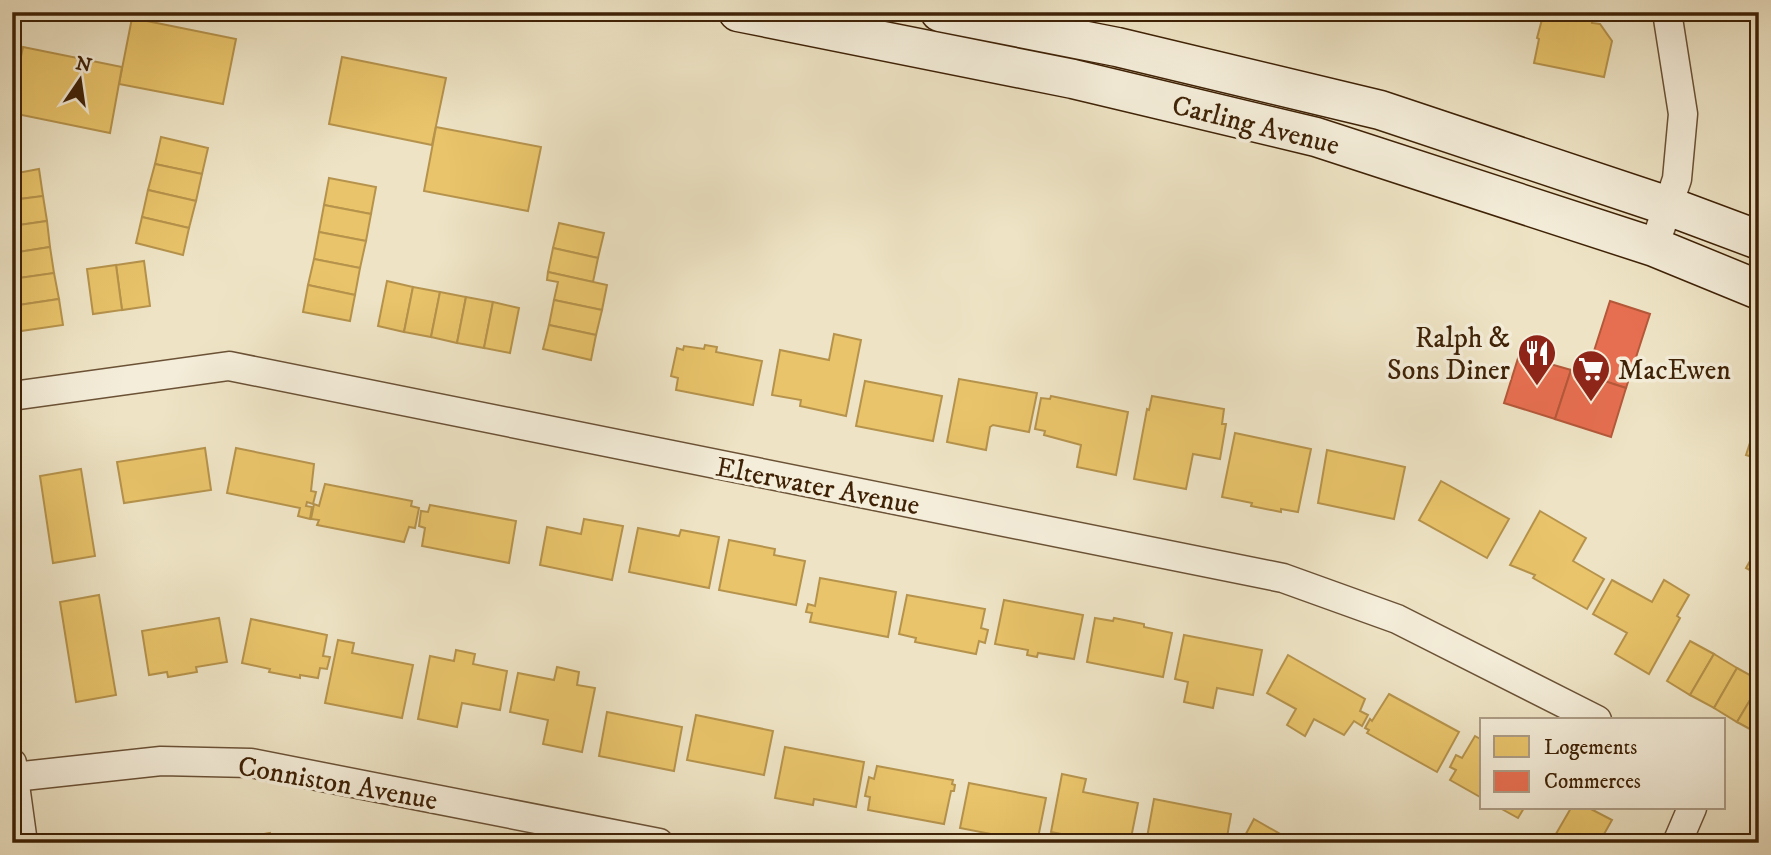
<svg xmlns="http://www.w3.org/2000/svg" width="1771" height="855" font-family="'IM FELL DW Pica',serif">
<style>
.homes{fill:#e9c46a;stroke:#b6934c;stroke-width:2}
.shops{fill:#e76f51;stroke:#b5583a;stroke-width:2}
.lines{fill:none;stroke-linecap:round;stroke-linejoin:round}
.minor-casing{stroke:#6b5236;stroke-width:31}
.secondary-casing{stroke:#3f2206;stroke-width:41}
.minor{stroke:#f4edd9;stroke-width:28}
.secondary{stroke:#f4edd9;stroke-width:38}
.labels{text-anchor:middle;stroke-width:7;stroke-linejoin:round;paint-order:stroke}
.street-label{font-size:28px;fill:#3f2206;stroke:#f4edd9}
.poi-label{font-size:28px;fill:#3f2206;stroke:#f4edd9;text-anchor:end}
</style>
<rect width="100%" height="100%" fill="#eee4c5"/>
<filter id="stains"><feTurbulence type="fractalNoise" baseFrequency=".00286" numOctaves="4"/><feColorMatrix values="0 0 0 0 .2 0 0 0 0 .09 0 0 0 0 .02 0 0 0 .5 -.17"/></filter>
<radialGradient id="worn" r=".72"><stop offset=".6" stop-color="#630" stop-opacity="0"/><stop offset="1" stop-color="#630" stop-opacity=".3"/></radialGradient>
<g class="homes">
<path d="M 1544,12 L 1594,12 L 1592,23 L 1600,24 L 1612,41 L 1604,77 L 1534,63 L 1539,39 L 1537,38 Z"/>
<path d="M 132,18 L 236,39 L 223,104 L 119,84 Z"/>
<path d="M 23,47 L 122,67 L 110,133 L 12,113 L 12,100 Z"/>
<path d="M 342,57 L 446,78 L 432,145 L 329,124 Z"/>
<path d="M 436,127 L 541,147 L 528,211 L 424,191 Z"/>
<path d="M 161,137 L 208,148 L 202,174 L 155,164 Z"/>
<path d="M 155,164 L 202,174 L 196,201 L 148,190 Z"/>
<path d="M 39,169 L 43,196 L 12,200 L 12,174 Z"/>
<path d="M 329,178 L 376,187 L 371,214 L 324,205 Z"/>
<path d="M 148,190 L 196,201 L 189,228 L 142,217 Z"/>
<path d="M 43,196 L 47,221 L 12,226 L 12,200 Z"/>
<path d="M 324,205 L 371,214 L 366,241 L 319,232 Z"/>
<path d="M 142,217 L 189,228 L 183,255 L 136,243 Z"/>
<path d="M 47,221 L 50,247 L 12,253 L 12,226 Z"/>
<path d="M 559,223 L 604,233 L 598,258 L 553,248 Z"/>
<path d="M 319,232 L 366,241 L 360,268 L 314,259 Z"/>
<path d="M 50,247 L 54,273 L 12,279 L 12,253 Z"/>
<path d="M 553,248 L 598,258 L 593,282 L 548,272 Z"/>
<path d="M 314,259 L 360,268 L 355,295 L 308,285 Z"/>
<path d="M 144,261 L 150,306 L 122,310 L 116,265 Z"/>
<path d="M 116,265 L 122,310 L 93,314 L 87,269 Z"/>
<path d="M 548,272 L 607,285 L 602,310 L 554,300 L 558,282 L 547,280 Z"/>
<path d="M 54,273 L 59,299 L 12,306 L 12,279 Z"/>
<path d="M 387,281 L 413,287 L 404,332 L 378,326 Z"/>
<path d="M 308,285 L 355,295 L 350,321 L 303,312 Z"/>
<path d="M 413,287 L 440,292 L 431,337 L 404,332 Z"/>
<path d="M 440,292 L 466,297 L 457,343 L 431,337 Z"/>
<path d="M 466,297 L 493,302 L 484,348 L 457,343 Z"/>
<path d="M 59,299 L 63,325 L 14,332 L 12,306 Z"/>
<path d="M 554,300 L 602,310 L 596,335 L 549,325 Z"/>
<path d="M 493,302 L 519,308 L 510,353 L 484,348 Z"/>
<path d="M 549,325 L 596,335 L 591,360 L 543,349 Z"/>
<path d="M 834,334 L 861,340 L 846,416 L 800,406 L 801,400 L 772,395 L 780,350 L 829,360 Z"/>
<path d="M 705,345 L 717,347 L 716,352 L 762,361 L 753,405 L 676,390 L 678,378 L 671,376 L 677,348 L 683,350 L 684,346 L 704,349 Z"/>
<path d="M 959,379 L 1037,393 L 1029,432 L 993,425 L 990,427 L 986,450 L 947,442 Z"/>
<path d="M 865,381 L 942,396 L 933,441 L 856,426 Z"/>
<path d="M 1051,396 L 1128,412 L 1116,475 L 1077,467 L 1081,445 L 1044,435 L 1045,431 L 1035,429 L 1041,398 L 1050,399 Z"/>
<path d="M 1152,396 L 1224,409 L 1222,424 L 1226,424 L 1220,459 L 1193,454 L 1186,489 L 1134,479 L 1147,409 L 1149,410 Z"/>
<path d="M 1759,415 L 1759,459 L 1746,455 Z"/>
<path d="M 1235,433 L 1311,449 L 1298,512 L 1281,509 L 1281,512 L 1251,506 L 1252,503 L 1222,497 Z"/>
<path d="M 205,448 L 211,490 L 124,503 L 117,462 Z"/>
<path d="M 236,448 L 314,464 L 311,491 L 316,492 L 313,504 L 307,502 L 306,506 L 312,507 L 310,519 L 298,516 L 300,508 L 227,493 Z"/>
<path d="M 1327,450 L 1405,467 L 1394,519 L 1318,503 Z"/>
<path d="M 81,469 L 95,556 L 53,563 L 40,476 Z"/>
<path d="M 1441,481 L 1509,519 L 1487,558 L 1419,520 Z"/>
<path d="M 325,484 L 412,501 L 411,506 L 419,508 L 415,528 L 409,527 L 404,542 L 317,525 L 319,520 L 311,519 L 314,504 L 319,506 Z"/>
<path d="M 430,505 L 516,521 L 509,563 L 422,546 L 425,528 L 419,526 L 421,511 L 428,512 Z"/>
<path d="M 1540,511 L 1586,538 L 1573,561 L 1604,579 L 1587,609 L 1533,578 L 1535,575 L 1510,565 Z"/>
<path d="M 584,519 L 623,526 L 612,580 L 540,565 L 547,527 L 581,534 Z"/>
<path d="M 638,528 L 679,536 L 681,530 L 719,537 L 709,588 L 629,572 Z"/>
<path d="M 729,540 L 775,549 L 774,555 L 805,561 L 796,605 L 719,590 Z"/>
<path d="M 1759,545 L 1759,575 L 1746,568 Z"/>
<path d="M 820,578 L 896,592 L 888,637 L 810,622 L 812,613 L 806,612 L 808,604 L 815,606 Z"/>
<path d="M 1612,580 L 1652,602 L 1664,580 L 1689,595 L 1677,616 L 1680,618 L 1649,674 L 1615,654 L 1627,633 L 1593,614 Z"/>
<path d="M 99,595 L 116,695 L 76,702 L 60,602 Z"/>
<path d="M 907,595 L 985,609 L 981,628 L 988,630 L 985,643 L 979,641 L 976,654 L 915,642 L 916,638 L 899,634 Z"/>
<path d="M 1004,600 L 1083,615 L 1074,659 L 1038,653 L 1037,657 L 1027,655 L 1028,650 L 995,644 Z"/>
<path d="M 219,618 L 227,662 L 196,667 L 197,672 L 168,677 L 167,672 L 149,675 L 142,631 Z"/>
<path d="M 1095,618 L 1113,621 L 1114,618 L 1144,624 L 1144,627 L 1172,633 L 1163,677 L 1087,662 Z"/>
<path d="M 251,619 L 327,635 L 323,656 L 330,657 L 327,669 L 320,668 L 318,678 L 300,675 L 300,678 L 269,672 L 270,669 L 242,663 Z"/>
<path d="M 1184,635 L 1262,650 L 1253,695 L 1217,688 L 1213,708 L 1184,702 L 1188,682 L 1175,679 Z"/>
<path d="M 338,640 L 354,643 L 352,653 L 413,665 L 402,718 L 325,703 Z"/>
<path d="M 1690,641 L 1714,654 L 1690,695 L 1667,681 Z"/>
<path d="M 456,650 L 475,654 L 473,664 L 507,671 L 500,710 L 462,703 L 457,727 L 418,719 L 430,656 L 454,661 Z"/>
<path d="M 1714,654 L 1737,668 L 1714,708 L 1690,695 Z"/>
<path d="M 1288,655 L 1365,699 L 1360,711 L 1368,715 L 1362,726 L 1354,721 L 1344,735 L 1314,719 L 1305,736 L 1287,725 L 1296,709 L 1267,693 Z"/>
<path d="M 557,667 L 579,672 L 577,685 L 595,688 L 582,752 L 543,744 L 548,720 L 510,712 L 518,673 L 554,680 Z"/>
<path d="M 1737,668 L 1759,680 L 1759,685 L 1737,722 L 1714,708 Z"/>
<path d="M 1759,685 L 1759,734 L 1737,722 Z"/>
<path d="M 1389,694 L 1459,732 L 1437,772 L 1367,733 L 1369,730 L 1365,728 L 1370,719 L 1372,721 Z"/>
<path d="M 607,712 L 682,727 L 674,771 L 599,756 Z"/>
<path d="M 696,715 L 773,731 L 764,775 L 687,760 Z"/>
<path d="M 1475,736 L 1482,740 L 1482,798 L 1450,780 L 1456,770 L 1450,767 L 1456,755 L 1462,758 Z"/>
<path d="M 785,747 L 864,762 L 856,807 L 814,799 L 813,805 L 775,798 Z"/>
<path d="M 877,766 L 953,780 L 952,784 L 955,785 L 954,791 L 951,791 L 944,824 L 868,810 L 870,797 L 865,796 L 869,777 L 874,779 Z"/>
<path d="M 1062,774 L 1086,779 L 1083,792 L 1138,803 L 1130,843 L 1107,843 L 1051,832 Z"/>
<path d="M 969,783 L 1046,798 L 1037,843 L 1008,843 L 990,839 L 991,834 L 960,828 Z"/>
<path d="M 1154,799 L 1231,814 L 1226,843 L 1146,843 Z"/>
<path d="M 1500,808 L 1524,808 L 1518,818 Z"/>
<path d="M 1571,808 L 1589,808 L 1612,820 L 1599,843 L 1545,843 L 1549,836 L 1553,839 Z"/>
<path d="M 1254,819 L 1296,843 L 1241,843 Z"/>
<path d="M 270,833 L 272,843 L 211,843 Z"/>
</g>
<g class="shops">
<path d="M 1610,301 L 1650,314 L 1626,388 L 1586,376 Z"/>
<path d="M 1519,355 L 1571,370 L 1555,419 L 1504,403 Z"/>
<path d="M 1571,370 L 1626,388 L 1611,437 L 1555,419 Z"/>
</g>
<g class="lines">
<defs>
<g id="minor">
<path d="M 1654,247 L 1677,179 L 1683,114 L 1667,12"/>
<path d="M 12,396 L 229,366 L 1283,578 L 1397,619 L 1597,720"/>
<path d="M 12,763 L 23,843"/>
<path d="M 14,777 L 161,761 L 251,763 L 659,843"/>
<path d="M 1677,843 L 1692,808"/>
</g>
<g id="secondary">
<path d="M 738,12 L 1073,79 L 1316,137 L 1654,247 L 1759,290"/>
<path d="M 940,12 L 1117,47 L 1380,110 L 1668,206 L 1759,240"/>
</g>
</defs>
<use href="#minor" class="minor-casing"/>
<use href="#secondary" class="secondary-casing"/>
<use href="#minor" class="minor"/>
<use href="#secondary" class="secondary"/>
</g>
<defs>
<symbol id="restaurant-pin" viewBox="-11 -11 22 30"><path d="M0 17L-7.5 6A9.5 9.5 0 1 1 7.5 6Z" fill="#8f2418" stroke="#f4edd9"/><path d="M-5-6h1v4h1v-4h1v4h1v-4h1v5L-1.5 .5V6h-2V.5L-5-1ZM5-6V6H3V1.5H1.5Q1.5-4 5-6Z" fill="#fff"/></symbol>
<symbol id="supermarket-pin" viewBox="-11 -11 22 30"><path d="M0 17L-7.5 6A9.5 9.5 0 1 1 7.5 6Z" fill="#8f2418" stroke="#f4edd9"/><path d="M-6-5.5h2.5l.6 2H6L4.5 2H-2.5L-4.4-4H-6ZM-1.5 3.2a1.3 1.3 0 1 0 .1 0ZM3 3.2a1.3 1.3 0 1 0 .1 0Z" fill="#fff"/></symbol>
</defs>
<g fill-rule="evenodd">
<use href="#restaurant-pin" x="1515" y="331" width="44" height="60"/>
<use href="#supermarket-pin" x="1569" y="347" width="44" height="60"/>
</g>
<g class="labels">
<g class="street-label">
<text transform="translate(1256 124) rotate(14)" y="10">Carling Avenue</text>
<text transform="translate(818 485) rotate(11)" y="10">Elterwater Avenue</text>
<text transform="translate(338 782) rotate(10)" y="10">Conniston Avenue</text>
</g>
<g class="poi-label">
<text x="1510" y="347">Ralph &amp;<tspan x="1510" dy="32">Sons Diner</tspan></text>
<text x="1618" y="379" text-anchor="start">MacEwen</text>
</g>
</g>
<rect width="1771" height="855" fill="none" stroke="#eee4c5" stroke-width="42"/>
<rect x="14" y="14" width="1743" height="827" fill="none" stroke="#3f2206" stroke-width="3.5"/>
<rect x="21" y="21" width="1729" height="813" fill="none" stroke="#3f2206" stroke-width="2"/>
<rect x="1480" y="718" width="245" height="91" fill="#f4edd9" stroke="#ac9c85" stroke-width="2"/>
<rect x="1494" y="736" width="35" height="21" fill="#e9c46a" stroke="#ac9c85" stroke-width="2"/>
<text x="1544" y="754" font-size="21" fill="#3f2206">Logements</text>
<rect x="1494" y="771" width="35" height="21" fill="#e76f51" stroke="#ac9c85" stroke-width="2"/>
<text x="1544" y="788" font-size="21" fill="#3f2206">Commerces</text>
<g transform="translate(80 80) rotate(13)" stroke="#f4edd9" stroke-width="5" paint-order="stroke">
<path d="M0-5L12 26L0 18L-12 26Z" fill="#3f2206"/>
<text y="-10" font-size="19" font-weight="bold" text-anchor="middle" fill="#3f2206">N</text>
</g>
<rect width="100%" height="100%" filter="url(#stains)"/>
<rect width="100%" height="100%" fill="url(#worn)"/>
</svg>
